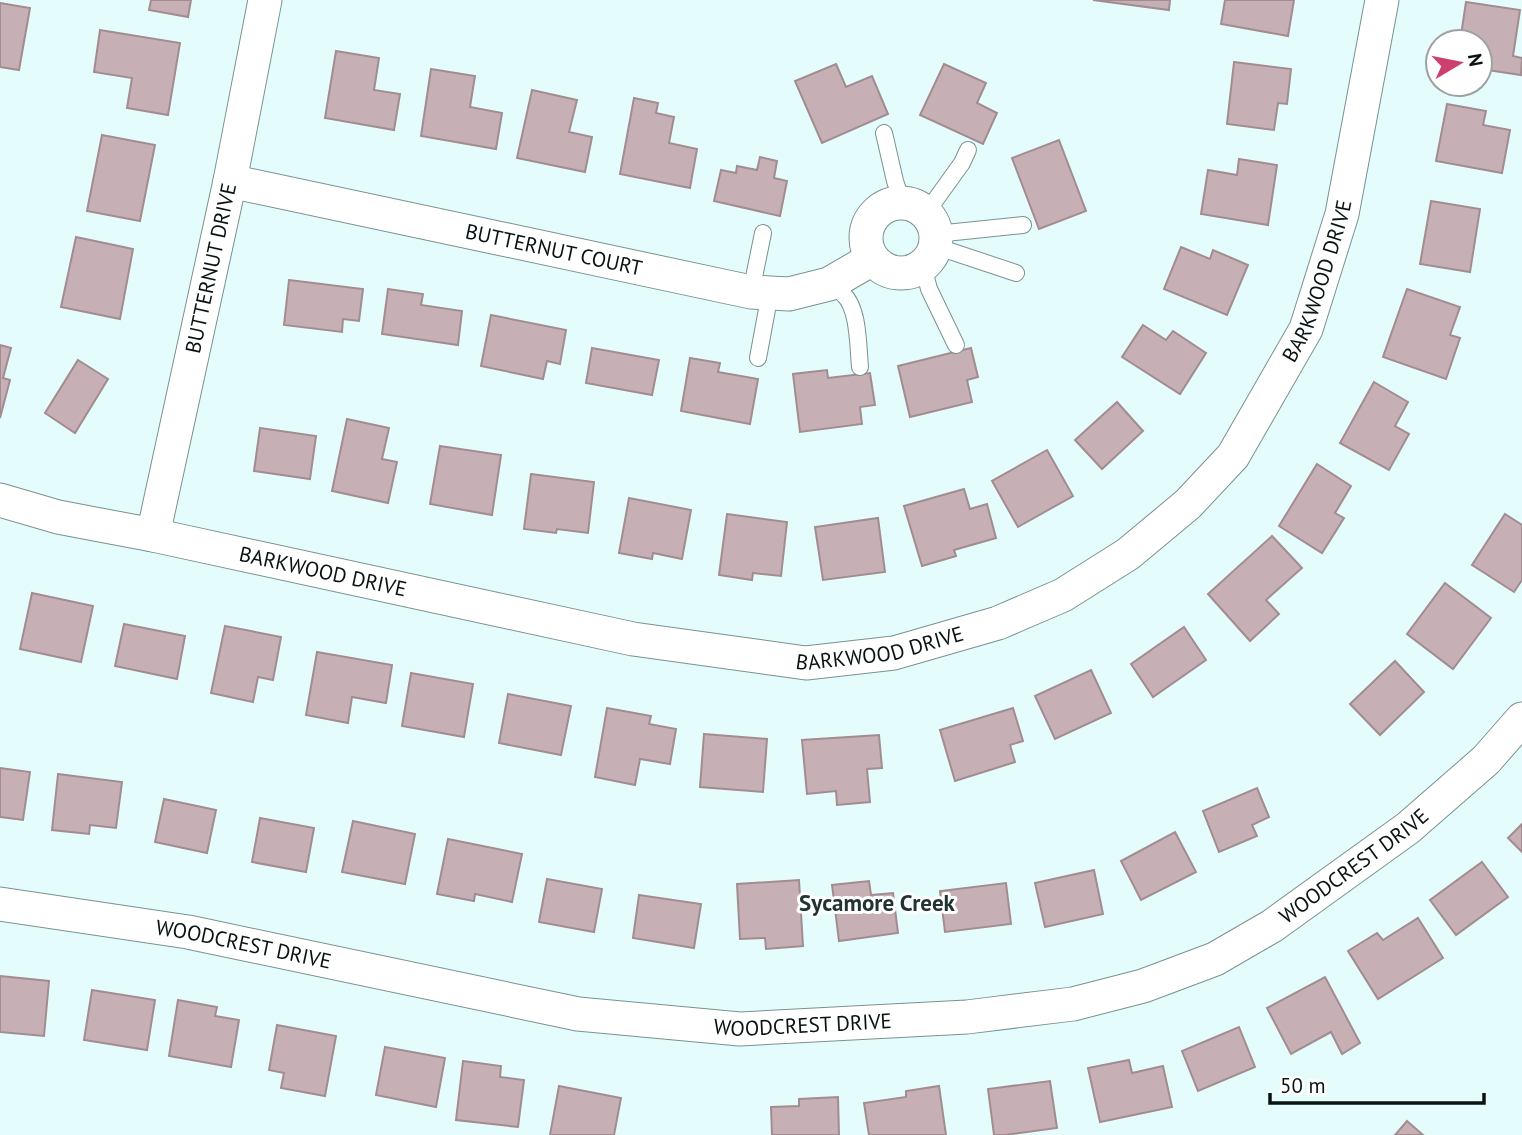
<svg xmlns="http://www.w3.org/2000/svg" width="1522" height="1135" font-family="'PT Sans',sans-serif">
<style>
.building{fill:#c7b0b5;stroke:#a28c91;stroke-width:2}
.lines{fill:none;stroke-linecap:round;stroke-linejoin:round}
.lane-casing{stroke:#7a9190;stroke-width:18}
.street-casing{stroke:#7a9190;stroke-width:35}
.lane{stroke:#fff;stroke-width:16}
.street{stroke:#fff;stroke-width:33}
.labels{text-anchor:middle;stroke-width:6;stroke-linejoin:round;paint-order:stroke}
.street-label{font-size:21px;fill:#0a1313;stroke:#fff}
.neighbourhood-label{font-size:23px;font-weight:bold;fill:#1e3332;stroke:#fff}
</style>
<rect width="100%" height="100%" fill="#e4fdfc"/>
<g class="building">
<path d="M 151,0 L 191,0 L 188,17 L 149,10 Z"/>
<path d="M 1093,0 L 1170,0 L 1169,10 Z"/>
<path d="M 1225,0 L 1294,0 L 1288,36 L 1221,24 Z"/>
<path d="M 1466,2 L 1520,10 L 1513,56 L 1522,58 L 1521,75 L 1480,69 L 1480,42 L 1460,42 Z"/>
<path d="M 0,3 L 30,8 L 19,70 L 0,67 Z"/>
<path d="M 100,30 L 180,43 L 168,115 L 127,108 L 132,78 L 94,72 Z"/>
<path d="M 336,51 L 379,58 L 374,90 L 400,94 L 394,130 L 325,118 Z"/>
<path d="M 1234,62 L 1291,69 L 1287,104 L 1278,103 L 1274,130 L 1227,124 Z"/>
<path d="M 836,64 L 846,87 L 872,76 L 888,114 L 822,143 L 795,81 Z"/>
<path d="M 944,64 L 986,83 L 977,103 L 997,113 L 983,144 L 920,115 Z"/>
<path d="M 431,69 L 475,76 L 470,107 L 502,113 L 496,149 L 421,136 Z"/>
<path d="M 532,90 L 577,100 L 569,132 L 592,137 L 585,172 L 517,158 Z"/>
<path d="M 634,98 L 658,103 L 656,113 L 674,117 L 669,143 L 697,149 L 690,188 L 620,174 Z"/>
<path d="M 1447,104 L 1486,111 L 1483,125 L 1510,130 L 1502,173 L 1436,161 Z"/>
<path d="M 102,135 L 155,145 L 140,221 L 87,211 Z"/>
<path d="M 1059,140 L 1086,211 L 1039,229 L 1012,158 Z"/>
<path d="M 760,157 L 777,161 L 774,178 L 787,181 L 780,216 L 714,201 L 721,170 L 736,173 L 737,166 L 757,170 Z"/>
<path d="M 1239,159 L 1277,165 L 1268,225 L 1201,214 L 1208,170 L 1237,175 Z"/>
<path d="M 1431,201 L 1480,209 L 1470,272 L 1420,264 Z"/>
<path d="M 76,237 L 133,249 L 120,319 L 61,307 Z"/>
<path d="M 1181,247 L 1210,259 L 1213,250 L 1248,265 L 1227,315 L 1164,289 Z"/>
<path d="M 289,280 L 363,289 L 359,321 L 343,319 L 342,332 L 284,325 Z"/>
<path d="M 388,289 L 423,294 L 421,305 L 462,311 L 458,345 L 382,334 Z"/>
<path d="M 1407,289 L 1460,307 L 1450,335 L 1460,338 L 1446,379 L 1383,357 Z"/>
<path d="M 491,315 L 566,330 L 560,364 L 547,361 L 543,379 L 481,366 Z"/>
<path d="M 1143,325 L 1166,340 L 1173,331 L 1206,353 L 1180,394 L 1122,357 Z"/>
<path d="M 0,345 L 11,348 L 3,378 L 10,380 L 0,418 Z"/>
<path d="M 592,348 L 659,360 L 652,395 L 586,383 Z"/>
<path d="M 971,348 L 978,377 L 967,380 L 972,402 L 910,417 L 898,366 Z"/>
<path d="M 690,358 L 720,363 L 718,372 L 758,379 L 750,424 L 681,411 Z"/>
<path d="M 78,360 L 108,379 L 75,433 L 45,413 Z"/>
<path d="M 827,370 L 828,378 L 870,373 L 875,405 L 860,407 L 862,424 L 800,432 L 793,374 Z"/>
<path d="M 1374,382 L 1408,402 L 1395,426 L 1409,434 L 1389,470 L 1340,443 Z"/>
<path d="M 1117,402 L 1143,431 L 1102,469 L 1075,440 Z"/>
<path d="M 347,419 L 389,428 L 382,459 L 397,462 L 388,503 L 332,491 Z"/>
<path d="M 260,428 L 316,436 L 310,479 L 254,471 Z"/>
<path d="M 440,446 L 501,455 L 492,515 L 430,504 Z"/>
<path d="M 1047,450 L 1073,496 L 1018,527 L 992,481 Z"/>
<path d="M 1317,464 L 1351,486 L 1335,513 L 1344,518 L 1322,553 L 1279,526 Z"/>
<path d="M 531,474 L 594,482 L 588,533 L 557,529 L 556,533 L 524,529 Z"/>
<path d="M 964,489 L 970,509 L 987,504 L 996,538 L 954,550 L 956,556 L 922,566 L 904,506 Z"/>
<path d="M 629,498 L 691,510 L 682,559 L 653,553 L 652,559 L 619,553 Z"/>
<path d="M 727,514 L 787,522 L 781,576 L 753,573 L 752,580 L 719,575 Z"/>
<path d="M 1505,514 L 1522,525 L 1522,580 L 1514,592 L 1472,565 Z"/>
<path d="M 878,518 L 885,572 L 823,580 L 815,527 Z"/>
<path d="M 1272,536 L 1302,568 L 1266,600 L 1279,614 L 1250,641 L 1208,594 Z"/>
<path d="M 1445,583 L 1491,618 L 1453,669 L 1407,634 Z"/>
<path d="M 32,593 L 93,606 L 81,662 L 20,649 Z"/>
<path d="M 124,624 L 185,636 L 177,679 L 115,666 Z"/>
<path d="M 225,626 L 281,637 L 273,680 L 258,677 L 253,702 L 211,693 Z"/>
<path d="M 1184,627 L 1206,660 L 1153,697 L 1131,664 Z"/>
<path d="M 317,652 L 392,665 L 386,703 L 352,697 L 348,723 L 306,715 Z"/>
<path d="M 1395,661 L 1424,692 L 1380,735 L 1350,704 Z"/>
<path d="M 1091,670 L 1111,713 L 1055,739 L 1035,696 Z"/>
<path d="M 411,673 L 473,684 L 464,737 L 402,726 Z"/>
<path d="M 508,694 L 571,706 L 561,755 L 499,743 Z"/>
<path d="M 607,708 L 651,716 L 649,724 L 676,729 L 670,764 L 640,759 L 635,785 L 595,777 Z"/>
<path d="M 1013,708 L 1023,741 L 1010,745 L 1015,762 L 955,781 L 940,730 Z"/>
<path d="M 704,734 L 767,739 L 763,792 L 700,787 Z"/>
<path d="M 879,735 L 882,768 L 867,769 L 870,802 L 837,805 L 836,791 L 807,794 L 802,740 Z"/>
<path d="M 0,768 L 30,772 L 23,820 L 0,817 Z"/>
<path d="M 58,774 L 122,782 L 116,828 L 90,825 L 89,834 L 52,830 Z"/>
<path d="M 1257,788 L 1269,817 L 1252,825 L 1257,836 L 1219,852 L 1203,811 Z"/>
<path d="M 164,799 L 216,810 L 207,853 L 155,842 Z"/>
<path d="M 260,818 L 314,828 L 306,872 L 252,862 Z"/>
<path d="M 353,821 L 415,834 L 405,884 L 342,872 Z"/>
<path d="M 1522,824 L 1522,852 L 1508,838 Z"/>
<path d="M 1175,832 L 1196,872 L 1141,900 L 1121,861 Z"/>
<path d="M 448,839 L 522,854 L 512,902 L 475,894 L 474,901 L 437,894 Z"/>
<path d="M 1482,862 L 1508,897 L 1456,935 L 1430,900 Z"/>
<path d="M 1094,870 L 1103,914 L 1045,927 L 1035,883 Z"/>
<path d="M 547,879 L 602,889 L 594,932 L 539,922 Z"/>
<path d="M 799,880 L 803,946 L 766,949 L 765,938 L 740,939 L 737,884 Z"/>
<path d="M 869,881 L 871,895 L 893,893 L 898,933 L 839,941 L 832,885 Z"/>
<path d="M 1006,883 L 1011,924 L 945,932 L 940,891 Z"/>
<path d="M 639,895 L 701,904 L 694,948 L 633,938 Z"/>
<path d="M 1418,918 L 1443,958 L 1378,999 L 1348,951 L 1377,933 L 1383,940 Z"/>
<path d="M 0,976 L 49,981 L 44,1036 L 0,1032 Z"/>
<path d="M 1325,977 L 1360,1043 L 1342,1054 L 1331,1032 L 1291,1054 L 1267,1008 Z"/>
<path d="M 92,990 L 155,1000 L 147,1050 L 84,1040 Z"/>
<path d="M 178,1000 L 217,1007 L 215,1016 L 239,1020 L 231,1067 L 169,1056 Z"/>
<path d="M 277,1025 L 336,1036 L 325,1096 L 281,1088 L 284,1073 L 269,1070 Z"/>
<path d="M 1239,1027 L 1255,1067 L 1198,1091 L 1182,1051 Z"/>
<path d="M 385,1047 L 445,1058 L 436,1107 L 376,1095 Z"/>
<path d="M 1129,1060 L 1132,1073 L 1163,1066 L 1172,1107 L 1100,1122 L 1088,1068 Z"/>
<path d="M 463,1061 L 501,1066 L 500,1077 L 524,1080 L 518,1127 L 456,1120 Z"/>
<path d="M 1050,1081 L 1057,1128 L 1005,1135 L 994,1135 L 988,1089 Z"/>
<path d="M 559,1086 L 621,1098 L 614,1135 L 550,1135 Z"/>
<path d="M 939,1086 L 946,1135 L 869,1135 L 864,1103 L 906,1097 L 906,1091 Z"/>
<path d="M 838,1097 L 839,1135 L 772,1135 L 771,1107 L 799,1106 L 799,1099 Z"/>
<path d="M 1407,1121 L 1423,1135 L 1395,1135 Z"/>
</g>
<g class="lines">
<defs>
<g id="lane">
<path d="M 884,133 L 895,181 L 902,202"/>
<path d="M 926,213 L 962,163 L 968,150"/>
<path d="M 936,234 L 1023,225"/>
<path d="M 935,246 L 1016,273"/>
<path d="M 923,266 L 929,289 L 956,345"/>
<path d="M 829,284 C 833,287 839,290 843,294 C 859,308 858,347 860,367"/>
<path d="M 751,292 L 763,233"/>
<path d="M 758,358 L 770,293"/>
</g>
<g id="street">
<path id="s1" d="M 230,181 L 751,292 L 789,294 L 829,284 L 872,259"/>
<circle cx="901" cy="238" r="35"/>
<path id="s2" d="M 0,500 L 58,517 L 153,535 L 633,639 L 806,663 L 894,653 L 998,623 L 1063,595 L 1128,554 L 1188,504 L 1233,456 L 1306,329 L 1342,214 L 1382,0"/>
<path id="s3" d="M 153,535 L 230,181 L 265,0"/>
<path id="s4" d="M 0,904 L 188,932 L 578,1014 L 740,1029 L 967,1017 L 1073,1004 L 1143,986 L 1215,959 L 1272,926 L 1408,828 L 1486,760 L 1522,719"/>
</g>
</defs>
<use href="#lane" class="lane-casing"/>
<use href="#street" class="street-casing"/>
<use href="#lane" class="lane"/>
<use href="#street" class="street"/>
</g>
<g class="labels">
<g class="street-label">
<text dy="7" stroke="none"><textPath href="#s1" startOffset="331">BUTTERNUT COURT</textPath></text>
<text dy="7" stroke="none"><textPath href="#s3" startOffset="273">BUTTERNUT DRIVE</textPath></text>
<text dy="7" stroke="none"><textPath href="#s2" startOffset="1507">BARKWOOD DRIVE</textPath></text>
<text dy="7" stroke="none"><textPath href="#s2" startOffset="331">BARKWOOD DRIVE</textPath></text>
<text dy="7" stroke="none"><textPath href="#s2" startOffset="898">BARKWOOD DRIVE</textPath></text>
<text dy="7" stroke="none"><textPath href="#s4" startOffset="1402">WOODCREST DRIVE</textPath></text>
<text dy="7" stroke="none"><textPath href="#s4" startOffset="247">WOODCREST DRIVE</textPath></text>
<text dy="7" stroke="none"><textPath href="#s4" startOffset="814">WOODCREST DRIVE</textPath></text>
</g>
<g class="neighbourhood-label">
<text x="877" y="911">Sycamore Creek</text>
</g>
</g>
<g transform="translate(1459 63) rotate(80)"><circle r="33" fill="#ffffff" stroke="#9da1a1" stroke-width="2"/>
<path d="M0-5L12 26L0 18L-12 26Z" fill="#cc3f6f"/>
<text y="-10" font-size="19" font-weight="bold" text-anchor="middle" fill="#0a1313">N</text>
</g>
<path d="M1270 1093v10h214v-10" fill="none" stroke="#0a1313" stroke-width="3.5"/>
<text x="1280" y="1093" font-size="21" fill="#0a1313" stroke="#ffffff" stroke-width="5" paint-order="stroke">50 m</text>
</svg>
